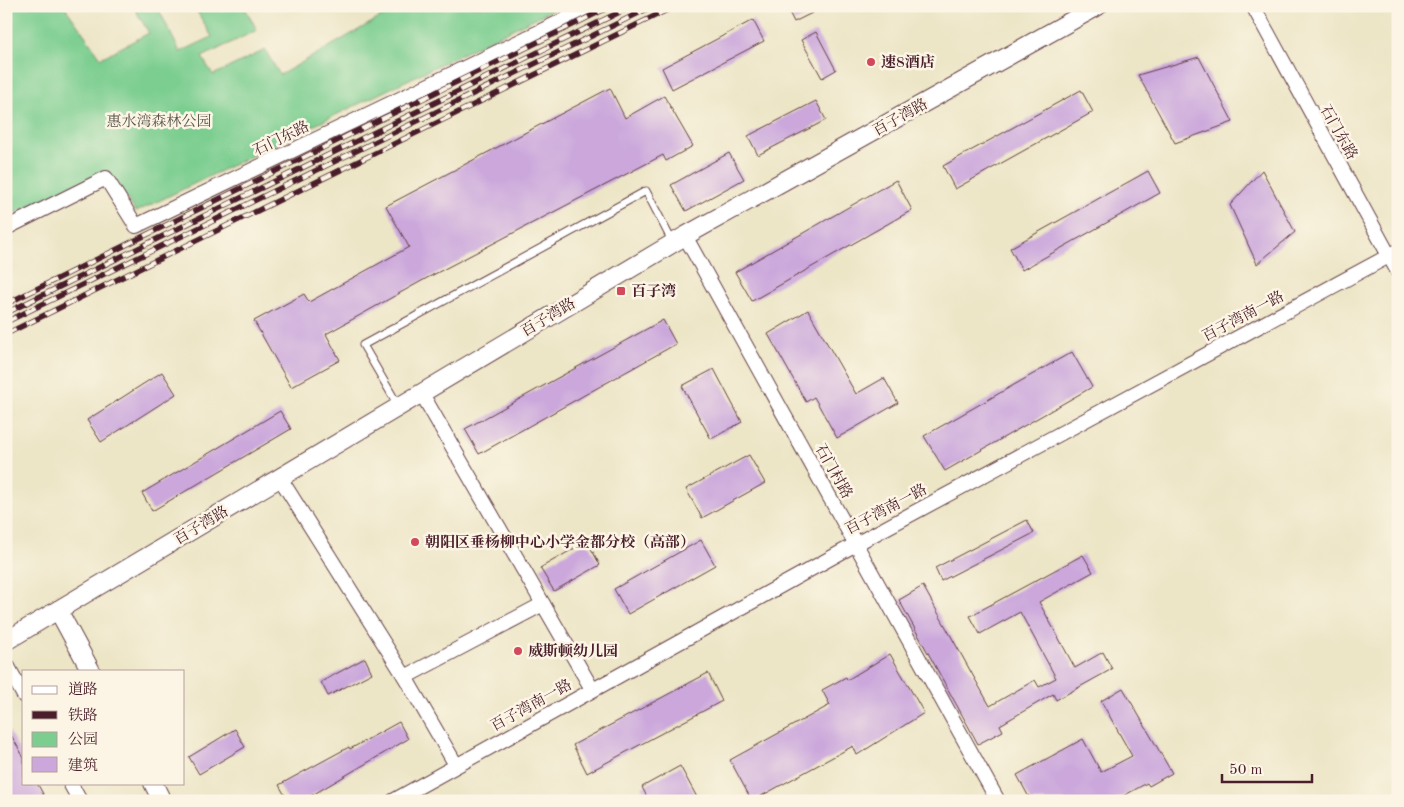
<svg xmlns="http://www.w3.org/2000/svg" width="1404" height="807" font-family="'Old Standard TT','Noto Serif SC',serif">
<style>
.green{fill:#7cce90;stroke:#63765e}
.building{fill:#cba7dc}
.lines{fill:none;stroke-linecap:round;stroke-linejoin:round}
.service-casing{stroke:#623d42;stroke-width:9}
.minor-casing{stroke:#623d42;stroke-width:16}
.tertiary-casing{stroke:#623d42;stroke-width:20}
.service{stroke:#fff;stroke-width:7}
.minor{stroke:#fff;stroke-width:14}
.tertiary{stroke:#fff;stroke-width:18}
.rail-casing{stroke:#4a1f2b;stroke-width:5.5}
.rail{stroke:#fcf5e5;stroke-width:4;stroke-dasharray:11;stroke-linecap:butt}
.poi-dot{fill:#d1495b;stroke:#fcf5e5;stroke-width:2}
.labels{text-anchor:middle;stroke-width:5;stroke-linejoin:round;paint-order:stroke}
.poi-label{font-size:15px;font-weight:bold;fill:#4a1f2b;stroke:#fcf5e5;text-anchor:start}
.street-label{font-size:15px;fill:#4a1f2b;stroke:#fcf5e5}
.park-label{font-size:15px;fill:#595449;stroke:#fcf5e5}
</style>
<rect width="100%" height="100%" fill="#fcf5e5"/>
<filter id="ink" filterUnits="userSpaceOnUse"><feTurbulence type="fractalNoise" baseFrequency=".02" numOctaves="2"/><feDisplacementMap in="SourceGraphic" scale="10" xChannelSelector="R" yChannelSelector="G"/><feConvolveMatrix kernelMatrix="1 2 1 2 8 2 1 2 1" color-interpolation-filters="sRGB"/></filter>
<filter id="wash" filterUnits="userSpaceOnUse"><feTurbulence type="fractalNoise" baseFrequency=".0096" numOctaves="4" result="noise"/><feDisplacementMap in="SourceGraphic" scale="20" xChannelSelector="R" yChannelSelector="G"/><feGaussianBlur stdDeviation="1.12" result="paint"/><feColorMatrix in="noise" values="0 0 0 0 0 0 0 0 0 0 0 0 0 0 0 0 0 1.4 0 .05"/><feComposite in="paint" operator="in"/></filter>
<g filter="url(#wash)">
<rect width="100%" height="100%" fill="#ece5c6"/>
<path class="green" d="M 6,6 L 64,6 L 101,58 L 149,33 L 133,6 L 157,6 L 180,52 L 212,37 L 194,6 L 244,6 L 257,30 L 202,57 L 213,75 L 265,50 L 280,75 L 388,13 L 385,6 L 560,6 L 136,212 L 108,171 L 6,217 Z"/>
<g id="blocks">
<g class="building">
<path d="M 786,6 L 826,6 L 794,22 Z"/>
<path d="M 753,20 L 764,41 L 672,89 L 662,68 Z"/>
<path d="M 816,32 L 836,70 L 822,78 L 801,40 Z"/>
<path d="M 1199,57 L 1233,122 L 1175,143 L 1138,75 Z"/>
<path d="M 610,88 L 625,118 L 664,96 L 693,146 L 666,161 L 663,155 L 427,278 L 326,334 L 340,360 L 291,387 L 254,321 L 304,294 L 309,302 L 409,247 L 386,206 Z"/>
<path d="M 1081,90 L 1093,112 L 955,189 L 943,166 Z"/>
<path d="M 816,101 L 826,120 L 758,155 L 748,136 Z"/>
<path d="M 729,153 L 744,179 L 686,211 L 671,185 Z"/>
<path d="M 1262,170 L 1295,232 L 1257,264 L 1230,205 Z"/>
<path d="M 1148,171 L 1160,193 L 1022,270 L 1010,248 Z"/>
<path d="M 896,180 L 912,210 L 752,301 L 735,272 Z"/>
<path d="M 808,310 L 856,394 L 884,378 L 898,403 L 837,438 L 814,397 L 806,402 L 768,334 Z"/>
<path d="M 663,320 L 676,344 L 479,454 L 465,429 Z"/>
<path d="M 1072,352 L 1092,387 L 945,471 L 924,436 Z"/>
<path d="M 714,369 L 742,422 L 711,439 L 682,386 Z"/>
<path d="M 162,372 L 176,394 L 101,442 L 87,420 Z"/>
<path d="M 280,411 L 291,429 L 152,511 L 142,493 Z"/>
<path d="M 749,455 L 765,483 L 702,518 L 686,489 Z"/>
<path d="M 1027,520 L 1034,533 L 941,581 L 935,568 Z"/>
<path d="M 701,540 L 715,565 L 628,614 L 614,589 Z"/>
<path d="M 587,541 L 600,565 L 554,591 L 540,568 Z"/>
<path d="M 1083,555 L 1093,572 L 1039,602 L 1075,668 L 1103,652 L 1112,669 L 1056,700 L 1053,694 L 1000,725 L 1003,731 L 978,744 L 899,600 L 923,586 L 990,706 L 1035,680 L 1039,687 L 1056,678 L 1020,612 L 980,634 L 970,616 Z"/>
<path d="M 890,654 L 924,713 L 857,755 L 853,746 L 752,801 L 730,760 L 830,705 L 822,690 L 846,677 L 847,680 Z"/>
<path d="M 365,658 L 372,673 L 328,696 L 321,682 Z"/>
<path d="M 708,673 L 722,701 L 587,773 L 573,745 Z"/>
<path d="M 1123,688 L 1172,773 L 1149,786 L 1147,783 L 1114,801 L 1031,801 L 1017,775 L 1083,739 L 1101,772 L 1132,756 L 1101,701 Z"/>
<path d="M 399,722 L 408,739 L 302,801 L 288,801 L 279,785 L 349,747 L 350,749 Z"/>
<path d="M 6,726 L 24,758 L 24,783 L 37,783 L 47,801 L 6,801 Z"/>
<path d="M 235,729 L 245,747 L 199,774 L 189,757 Z"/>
<path d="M 680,766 L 699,801 L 649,801 L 642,787 Z"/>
</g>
</g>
</g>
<g filter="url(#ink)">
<use href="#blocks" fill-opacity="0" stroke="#623d42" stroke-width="1"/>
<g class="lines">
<defs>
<path id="service" d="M 399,407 L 363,345 L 646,191 L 673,243"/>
<g id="minor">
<path d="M 1253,6 L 1398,272"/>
<path d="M 6,228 L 106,178 L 136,226 L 593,6"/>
<path d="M 685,236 L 998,801"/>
<path d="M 422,394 L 592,689"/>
<path d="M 280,478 L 405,677 L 456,765"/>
<path d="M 6,663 L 24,696"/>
<path d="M 405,677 L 543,604"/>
<path d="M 70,783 L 80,801"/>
<path d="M 393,801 L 856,544 L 1398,251"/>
</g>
<g id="tertiary">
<path d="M 58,610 L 91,671"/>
<path d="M 6,641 L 685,236 L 1098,6"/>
<path d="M 153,783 L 162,801"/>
</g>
</defs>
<use href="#service" class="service-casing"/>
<use href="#minor" class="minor-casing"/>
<use href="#tertiary" class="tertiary-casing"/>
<use href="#service" class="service"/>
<use href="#minor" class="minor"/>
<use href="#tertiary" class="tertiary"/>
<defs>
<g id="rail">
<path d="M 6,304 L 611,6"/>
<path d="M 6,313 L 632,6"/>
<path d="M 6,322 L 653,6"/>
<path d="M 6,334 L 675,6"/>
</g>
</defs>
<use href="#rail" class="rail-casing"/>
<use href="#rail" class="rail"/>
</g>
</g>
<g class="poi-dot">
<circle cx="871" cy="62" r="5"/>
<rect x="616" y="286" width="10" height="10" rx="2.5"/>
<circle cx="415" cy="542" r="5"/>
<circle cx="518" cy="651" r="5"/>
</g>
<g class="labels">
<g class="poi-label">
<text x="881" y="67">速8酒店</text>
<text x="631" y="296">百子湾</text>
<text x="425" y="547">朝阳区垂杨柳中心小学金都分校（高部）</text>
<text x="528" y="656">威斯顿幼儿园</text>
</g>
<g class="street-label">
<text transform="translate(900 117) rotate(-29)" y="5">百子湾路</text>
<text transform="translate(1339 132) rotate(61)" y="5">石门东路</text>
<text transform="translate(281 138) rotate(-26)" y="5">石门东路</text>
<text transform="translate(1243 316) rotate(-28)" y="5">百子湾南一路</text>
<text transform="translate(548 317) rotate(-31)" y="5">百子湾路</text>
<text transform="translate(834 471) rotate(61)" y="5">石门村路</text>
<text transform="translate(886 509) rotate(-28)" y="5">百子湾南一路</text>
<text transform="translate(201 525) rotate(-31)" y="5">百子湾路</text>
<text transform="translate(531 705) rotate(-29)" y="5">百子湾南一路</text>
</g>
<g class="park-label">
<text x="159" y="126">惠水湾森林公园</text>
</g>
</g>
<rect width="1404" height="807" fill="none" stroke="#fcf5e5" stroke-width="25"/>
<rect x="22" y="670" width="162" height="115" fill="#fcf5e5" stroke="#b59f9b"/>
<rect x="32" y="686" width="25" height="8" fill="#ffffff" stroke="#b59f9b"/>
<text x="68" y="694" font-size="15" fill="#4a1f2b">道路</text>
<rect x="32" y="711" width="25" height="8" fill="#4a1f2b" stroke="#b59f9b"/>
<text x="68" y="720" font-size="15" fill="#4a1f2b">铁路</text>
<rect x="32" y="732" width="25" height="15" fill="#7cce90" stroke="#b59f9b"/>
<text x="68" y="744" font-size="15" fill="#4a1f2b">公园</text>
<rect x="32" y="757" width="25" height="15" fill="#cba7dc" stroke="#b59f9b"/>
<text x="68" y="770" font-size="15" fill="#4a1f2b">建筑</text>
<path d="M1222 774v8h90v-8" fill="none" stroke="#4a1f2b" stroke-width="2.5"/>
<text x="1229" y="774" font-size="15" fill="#4a1f2b" stroke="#fcf5e5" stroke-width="4" paint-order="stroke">50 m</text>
</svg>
